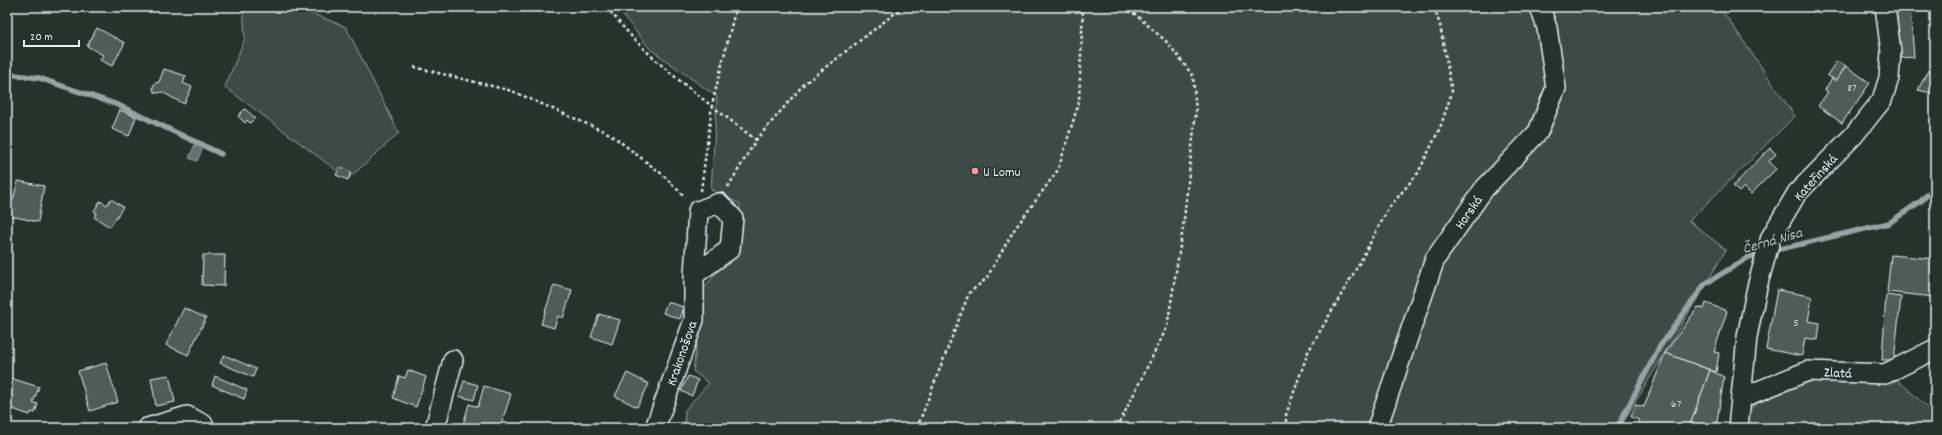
<svg xmlns="http://www.w3.org/2000/svg" width="1942" height="435" font-family="Dekko,sans-serif">
<style>
.green{fill:#3e4b47;stroke:#939ea0}
.water{fill:#636f6d;stroke:#98a3a5}
.lines{fill:none;stroke-linecap:round;stroke-linejoin:round}
.stream{stroke:#98a3a5;stroke-width:5.5}
.building{fill:#505c59;stroke:#e8f1f8}
.minor-casing{stroke:#e8f1f8;stroke-width:22}
.path{stroke:#e8f1f8;stroke-width:2.5;stroke-dasharray:3 3;stroke-linecap:butt}
.minor{stroke:#26332d;stroke-width:19}
.poi-dot{fill:#ff9aa2;stroke:#26332d;stroke-width:1.5}
.labels{text-anchor:middle;stroke-width:3;stroke-linejoin:round;paint-order:stroke}
.number-label{font-size:12px;fill:#c2ccd0}
.poi-label{font-size:14px;fill:#e8f1f8;stroke:#26332d;text-anchor:start}
.street-label{font-size:14px;fill:#e8f1f8;stroke:#26332d}
.water-label{font-size:15px;font-style:italic;fill:#b3bdc0;stroke:#26332d}
</style>
<rect width="100%" height="100%" fill="#26332d"/>
<filter id="ink" filterUnits="userSpaceOnUse"><feTurbulence type="fractalNoise" baseFrequency=".025" numOctaves="2"/><feDisplacementMap in="SourceGraphic" scale="8" xChannelSelector="R" yChannelSelector="G"/><feConvolveMatrix kernelMatrix="1 2 1 2 8 2 1 2 1" color-interpolation-filters="sRGB"/></filter>
<g filter="url(#ink)">
<g class="green">
<path d="M 243,7 L 295,7 L 346,27 L 399,133 L 348,179 L 225,87 L 245,38 Z"/>
<path d="M 616,7 L 1720,7 L 1795,116 L 1689,221 L 1726,250 L 1620,428 L 684,428 L 685,410 L 709,383 L 693,371 L 704,288 L 738,246 L 740,204 L 711,190 L 717,97 L 650,49 Z"/>
<path d="M 1809,376 L 1894,377 L 1935,414 L 1935,428 L 1746,428 L 1746,412 L 1777,388 Z"/>
</g>
<path class="water" d="M 197,140 L 205,143 L 197,161 L 189,158 Z"/>
<g class="lines">
<g class="stream">
<path d="M 7,74 L 39,78 L 118,105 L 221,154"/>
<path d="M 1772,251 L 1889,223 L 1921,201 L 1935,187"/>
<path d="M 1617,428 L 1660,346 L 1705,284 L 1749,257 L 1763,253"/>
</g>
</g>
<g class="building">
<path d="M 1896,7 L 1910,7 L 1914,57 L 1900,58 Z"/>
<path d="M 97,28 L 125,43 L 112,66 L 100,60 L 103,55 L 87,46 Z"/>
<path d="M 1837,61 L 1846,66 L 1836,81 L 1827,75 Z"/>
<path d="M 1846,66 L 1870,83 L 1842,123 L 1818,106 L 1828,92 L 1825,90 L 1832,78 L 1836,81 Z"/>
<path d="M 164,69 L 186,76 L 183,83 L 192,87 L 184,104 L 162,92 L 158,93 L 154,92 L 153,87 L 155,83 L 159,82 Z"/>
<path d="M 1928,70 L 1935,74 L 1935,94 L 1918,90 Z"/>
<path d="M 245,109 L 255,118 L 250,123 L 247,120 L 245,123 L 238,116 Z"/>
<path d="M 120,110 L 136,117 L 129,136 L 112,129 Z"/>
<path d="M 1770,148 L 1776,154 L 1769,161 L 1776,169 L 1751,194 L 1744,187 L 1739,192 L 1733,186 Z"/>
<path d="M 340,167 L 351,172 L 348,180 L 336,175 Z"/>
<path d="M 18,181 L 44,186 L 38,222 L 7,215 L 7,199 L 13,200 Z"/>
<path d="M 111,199 L 123,207 L 110,227 L 94,217 L 97,213 L 94,211 L 100,201 L 107,205 Z"/>
<path d="M 203,255 L 225,255 L 224,286 L 202,285 Z"/>
<path d="M 1891,255 L 1935,259 L 1935,297 L 1887,292 Z"/>
<path d="M 554,285 L 572,290 L 563,318 L 558,316 L 554,328 L 541,324 Z"/>
<path d="M 1777,290 L 1810,296 L 1812,298 L 1808,321 L 1820,323 L 1818,340 L 1805,338 L 1802,356 L 1766,349 Z"/>
<path d="M 1886,295 L 1901,297 L 1894,360 L 1882,360 Z"/>
<path d="M 667,302 L 684,307 L 680,319 L 663,313 Z"/>
<path d="M 1706,303 L 1727,311 L 1714,352 L 1719,353 L 1716,372 L 1665,353 L 1698,307 L 1704,309 Z"/>
<path d="M 184,308 L 206,318 L 188,355 L 166,345 Z"/>
<path d="M 599,314 L 620,320 L 612,344 L 591,337 Z"/>
<path d="M 1665,353 L 1710,370 L 1689,428 L 1636,428 L 1639,420 L 1631,417 L 1636,405 L 1644,407 Z"/>
<path d="M 224,355 L 256,369 L 253,377 L 220,363 Z"/>
<path d="M 106,363 L 118,402 L 90,411 L 78,371 Z"/>
<path d="M 408,370 L 426,377 L 416,407 L 393,398 L 399,376 L 405,378 Z"/>
<path d="M 1710,370 L 1724,377 L 1716,428 L 1689,428 Z"/>
<path d="M 627,373 L 649,384 L 637,407 L 615,396 Z"/>
<path d="M 169,375 L 175,402 L 156,406 L 151,378 Z"/>
<path d="M 215,376 L 247,390 L 244,399 L 212,385 Z"/>
<path d="M 688,376 L 698,380 L 692,396 L 681,391 Z"/>
<path d="M 10,378 L 39,387 L 33,403 L 38,404 L 35,413 L 31,412 L 30,415 L 7,407 L 9,392 L 7,391 L 7,386 Z"/>
<path d="M 464,381 L 478,385 L 474,400 L 459,396 Z"/>
<path d="M 484,386 L 511,394 L 500,428 L 462,428 L 469,404 L 478,407 Z"/>
<path d="M 596,422 L 608,428 L 593,428 Z"/>
</g>
<g class="lines">
<defs>
<g id="minor">
<path d="M 1741,398 L 1808,371 L 1885,374 L 1935,349"/>
<path d="M 147,428 L 187,416 L 203,424 L 205,428"/>
<path d="M 435,428 L 453,360"/>
<path d="M 655,428 L 694,320 L 694,275 L 698,211 L 719,203 L 733,218 L 730,249 L 694,275"/>
<path d="M 1377,428 L 1435,259 L 1484,189 L 1538,132 L 1556,88 L 1547,28 L 1540,7"/>
<path d="M 1738,428 L 1747,337 L 1757,287 L 1771,237 L 1797,193 L 1854,135 L 1882,100 L 1889,78 L 1891,52 L 1885,7"/>
</g>
</defs>
<use href="#minor" class="minor-casing"/>
<g class="path">
<path d="M 607,7 C 647,61 704,99 756,140"/>
<path d="M 414,67 L 512,91 L 610,134 L 662,174 L 685,197"/>
<path d="M 728,187 L 756,140 L 804,84 L 903,7"/>
<path d="M 701,191 L 712,105 L 736,7"/>
<path d="M 917,428 L 969,293 L 986,279 L 1014,230 L 1058,170 L 1079,102 L 1083,7"/>
<path d="M 1117,428 L 1167,327 L 1183,228 L 1196,111 L 1193,76 L 1168,43 L 1135,14 L 1119,7"/>
<path d="M 1286,428 L 1286,415 L 1308,352 L 1359,264 L 1388,209 L 1418,173 L 1440,128 L 1452,92 L 1440,25 L 1434,7"/>
</g>
<use href="#minor" class="minor"/>
</g>
</g>
<circle class="poi-dot" cx="975" cy="171" r="4"/>
<g class="labels">
<g class="number-label">
<text x="1852" y="91">87</text>
<text x="1796" y="326">5</text>
<text x="1676" y="407">67</text>
</g>
<g class="poi-label">
<text x="983" y="176">U Lomu</text>
</g>
<g class="street-label">
<text transform="translate(1815 177) rotate(-48)" y="5">Kateřinská</text>
<text transform="translate(1468 212) rotate(-55)" y="5">Horská</text>
<text transform="translate(681 353) rotate(-71)" y="5">Krakonošova</text>
<text transform="translate(1838 372) rotate(3)" y="5">Zlatá</text>
</g>
<g class="water-label">
<text transform="translate(1772 240) rotate(-16)" y="5">Černá Nisa</text>
</g>
</g>
<rect width="1942" height="435" fill="none" stroke="#26332d" stroke-width="24"/>
<rect x="12" y="12" width="1918" height="411" fill="none" stroke="#e8f1f8" stroke-width="1.5" filter="url(#ink)"/>
<path d="M24 40v6h55v-6" fill="none" stroke="#e8f1f8" stroke-width="2"/>
<text x="30" y="40" font-size="12" fill="#e8f1f8" stroke="#26332d" stroke-width="3" paint-order="stroke">20 m</text>
</svg>
